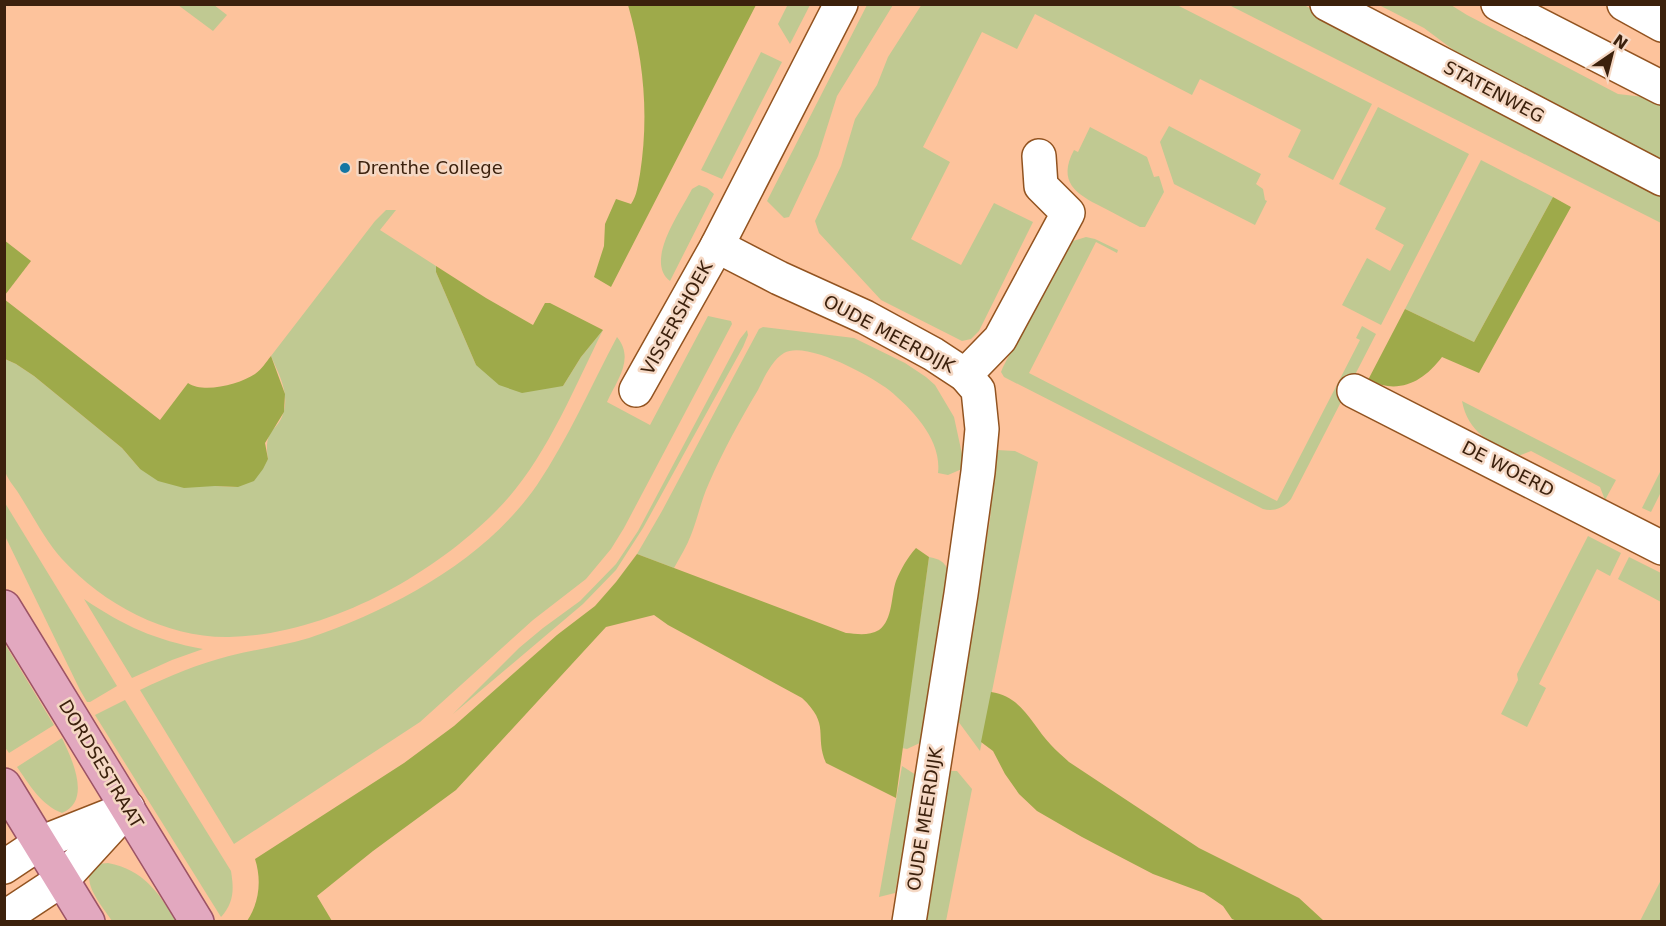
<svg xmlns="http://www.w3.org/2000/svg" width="1666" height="926" font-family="'DejaVu Sans',sans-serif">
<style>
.green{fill:#c0c992}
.forest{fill:#9eaa4a}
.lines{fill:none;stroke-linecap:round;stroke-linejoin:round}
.minor-casing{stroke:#925320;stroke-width:36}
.major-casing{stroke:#9c5365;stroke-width:36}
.minor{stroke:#fff;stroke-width:33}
.major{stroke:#e2a8bf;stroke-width:33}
.poi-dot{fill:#1576a3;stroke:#f5d8c4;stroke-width:2}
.labels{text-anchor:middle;stroke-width:5;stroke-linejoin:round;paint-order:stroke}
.street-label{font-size:18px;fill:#3c210d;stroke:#f5d8c4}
.poi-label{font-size:18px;fill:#3c210d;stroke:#f5d8c4;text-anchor:start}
</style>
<rect width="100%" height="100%" fill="#fdc39c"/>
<g class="green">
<path d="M 788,4 L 810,5 L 790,44 L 778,24 Z"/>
<path d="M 922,4 L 1177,5 L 1372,104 L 1333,180 L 1288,157 L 1301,130 L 1200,79 L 1192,95 L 1035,14 L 1017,49 L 982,32 L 923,147 L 950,162 L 911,239 L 961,265 L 994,203 L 1033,222 L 979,331 L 971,339 L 962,341 L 881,300 L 819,233 L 815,221 L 841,166 L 855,119 L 877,85 L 888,57 Z"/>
<path d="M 178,5 L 214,5 L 227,15 L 213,31 Z"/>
<path d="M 867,5 L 893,5 L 837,96 L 818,156 L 789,217 L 784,218 L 767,201 Z"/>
<path d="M 1229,5 L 1304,5 L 1649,184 L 1661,192 L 1661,223 Z"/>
<path d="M 1379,5 L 1451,5 L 1467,15 L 1618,94 L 1661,99 L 1661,168 L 1491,78 L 1424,28 Z"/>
<path d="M 761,52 L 782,62 L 722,179 L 701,170 Z"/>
<path d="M 1378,107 L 1469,154 L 1381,325 L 1342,305 L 1367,258 L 1390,271 L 1404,245 L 1375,229 L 1386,208 L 1339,184 Z"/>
<path d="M 1169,126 L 1261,174 L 1256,184 L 1263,189 L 1265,200 L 1267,201 L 1255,225 L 1174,184 L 1160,142 Z"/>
<path d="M 1090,127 L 1147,157 L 1154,177 L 1159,176 L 1164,192 L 1145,227 L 1140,227 C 1127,220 1115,214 1102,207 C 1076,194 1057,182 1074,150 L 1078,152 Z"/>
<path d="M 1481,160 L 1553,197 L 1474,342 L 1405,309 Z"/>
<path d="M 699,185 L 707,188 L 714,194 L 670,281 C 644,261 681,211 692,189 Z"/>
<path d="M 386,210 L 396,210 L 380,230 L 436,266 L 436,272 L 476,365 L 563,386 L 581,357 L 603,330 C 573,390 544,464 495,512 C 429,578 325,635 229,637 C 167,638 104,605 62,559 C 45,540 33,516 19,494 C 15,487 6,478 5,470 C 2,461 5,448 5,438 C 5,412 5,386 5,359 L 16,364 L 34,376 L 122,448 L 140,469 L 215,486 L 237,487 L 268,459 C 263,427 278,433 284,411 C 289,391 278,373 271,356 L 375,221 Z"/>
<path d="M 1086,237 L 1095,239 L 1118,250 L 1117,253 L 1096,242 L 1029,373 L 1277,501 L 1360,340 L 1356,338 L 1362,326 L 1376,334 L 1291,499 C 1284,508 1274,512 1263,509 L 1004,377 L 1001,372 L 1003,367 L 1063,251 L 1073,241 Z"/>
<path d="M 708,316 L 731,321 L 732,324 L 624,528 L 611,549 L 586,579 L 533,620 L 420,722 L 234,844 L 140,690 C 169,676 198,664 229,656 C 256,649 283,646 309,638 C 394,609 485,560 537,485 C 568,439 591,386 617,337 C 635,359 617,380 607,402 L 650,425 Z"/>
<path d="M 763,327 L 854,338 L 905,363 L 926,377 L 935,385 L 954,417 L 962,454 L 962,469 L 948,475 L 938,473 C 942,440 913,410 889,390 C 871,376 806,340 784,353 C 772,360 764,378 758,390 C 740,420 723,451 709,483 C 701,500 698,518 691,535 C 687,546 680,557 674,568 L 637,554 L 662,511 L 759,329 Z"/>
<path d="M 747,330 L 748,335 L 743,347 L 643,528 L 616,570 L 583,604 L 453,714 L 519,648 L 543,628 L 580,601 L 616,564 L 638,531 L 740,339 Z"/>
<path d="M 1462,401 L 1616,480 L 1605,500 L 1600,487 L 1531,451 L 1518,456 C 1491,443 1468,433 1462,401 Z"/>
<path d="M 997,450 L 1015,451 L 1038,462 L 980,751 L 955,717 L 990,520 L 994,463 Z"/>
<path d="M 1661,470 L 1661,492 L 1651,512 L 1642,508 Z"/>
<path d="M 5,503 L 117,686 L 90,702 L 87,702 L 80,690 L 5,536 Z"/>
<path d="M 1588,536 L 1621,553 L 1610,576 L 1597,569 L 1539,684 L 1546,688 L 1527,727 L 1501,714 L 1518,680 L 1517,674 Z"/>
<path d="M 929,557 C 942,559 947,564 949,576 L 922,742 L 907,749 L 902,748 Z"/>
<path d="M 1629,557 L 1661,573 L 1661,602 L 1618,579 Z"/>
<path d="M 84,599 C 124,626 155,640 203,649 L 172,660 L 132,678 Z"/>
<path d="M 5,644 L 54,725 L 9,753 L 4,746 Z"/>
<path d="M 125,700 L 231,871 C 234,890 234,902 221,917 L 95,715 Z"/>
<path d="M 62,738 C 72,759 92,801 62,813 C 41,805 29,784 17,767 Z"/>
<path d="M 902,766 L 916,775 L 895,893 L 879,897 Z"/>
<path d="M 946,771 L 957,771 L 972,789 L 946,921 L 920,922 Z"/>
<path d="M 108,863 C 144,870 158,892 176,921 L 112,921 C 105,910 89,892 89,877 C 90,873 94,868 97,864 Z"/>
<path d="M 1661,880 L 1661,921 L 1640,921 Z"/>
</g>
<g class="forest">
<path d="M 628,5 L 756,5 L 611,287 L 594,277 L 604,246 L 605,224 L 616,199 L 631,204 C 637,196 638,184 640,174 C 649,116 644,61 628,5 Z"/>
<path d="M 1553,197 L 1571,207 L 1479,373 L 1442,357 C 1423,382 1399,395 1368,380 L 1405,309 L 1474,342 Z"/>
<path d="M 4,240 L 31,261 L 5,295 L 4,295 Z"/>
<path d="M 436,266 L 486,298 L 533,325 L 545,303 L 550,303 L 603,330 L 581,357 L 563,386 L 522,393 L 499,385 L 476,365 L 436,272 Z"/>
<path d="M 4,299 L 160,420 L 188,383 C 204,394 240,384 255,374 C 262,369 266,362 271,356 L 285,394 L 284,412 L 265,443 L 268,459 L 263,469 L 254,481 L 238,487 L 215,486 L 184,488 L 158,481 L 140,469 L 122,448 L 34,376 L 16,364 L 5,359 Z"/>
<path d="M 916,548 L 929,557 L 896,798 L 826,763 C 814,735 831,725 802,698 L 668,625 L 654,615 L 606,627 L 456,790 L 373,851 L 317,896 L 332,921 L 247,921 C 259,903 262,881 255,859 L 404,763 L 454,726 L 557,635 L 595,606 L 616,582 L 637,554 L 846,633 C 857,634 869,636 879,630 C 893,620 891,595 896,581 C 901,569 907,558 916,548 Z"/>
<path d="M 991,692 C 1022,696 1032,725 1051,745 C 1056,751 1063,756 1069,762 L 1199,848 L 1299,898 L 1324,921 L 1237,921 L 1232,919 L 1223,906 L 1204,893 L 1153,874 L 1082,837 L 1037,811 L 1019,794 L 1005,774 L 993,751 L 981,742 Z"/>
</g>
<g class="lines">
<defs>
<g id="minor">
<path d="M 1327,4 L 1662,179"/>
<path d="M 1498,4 L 1662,88"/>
<path d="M 1624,4 L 1662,25"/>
<path d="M 717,246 L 779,278 L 865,317 L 933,354 L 965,375 L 978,390 L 982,429 L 978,472 L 961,594 L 909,922"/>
<path d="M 965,375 L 1000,339 L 1068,213 L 1041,186 L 1039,156"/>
<path d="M 636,390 L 717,246 L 841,4"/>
<path d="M 1354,391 L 1662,548"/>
<path d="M 4,867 L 40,843 L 121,811"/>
<path d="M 4,918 L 63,879 L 128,808"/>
</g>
<g id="major">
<path d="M 4,607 L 197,922"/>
<path d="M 4,785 L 88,922"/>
</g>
</defs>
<use href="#minor" class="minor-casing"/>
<use href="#major" class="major-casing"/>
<use href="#minor" class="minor"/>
<use href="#major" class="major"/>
</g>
<circle class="poi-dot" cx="345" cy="168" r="6"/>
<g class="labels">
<g class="street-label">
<text transform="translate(1494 92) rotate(28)" y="6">STATENWEG</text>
<text transform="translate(677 318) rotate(-61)" y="6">VISSERSHOEK</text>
<text transform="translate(889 334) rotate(28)" y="6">OUDE MEERDIJK</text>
<text transform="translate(1508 469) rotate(27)" y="6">DE WOERD</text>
<text transform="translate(101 764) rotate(59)" y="6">DORDSESTRAAT</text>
<text transform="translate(925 819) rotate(-81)" y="6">OUDE MEERDIJK</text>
</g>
<g class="poi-label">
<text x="357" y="174">Drenthe College</text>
</g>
</g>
<rect width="1666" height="926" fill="none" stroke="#3c210d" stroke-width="12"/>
<g transform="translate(1612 54) rotate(35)" stroke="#f5d8c4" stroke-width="4.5" paint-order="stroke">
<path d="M0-4.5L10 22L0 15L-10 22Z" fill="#3c210d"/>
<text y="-9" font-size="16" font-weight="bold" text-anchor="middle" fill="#3c210d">N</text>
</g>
</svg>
